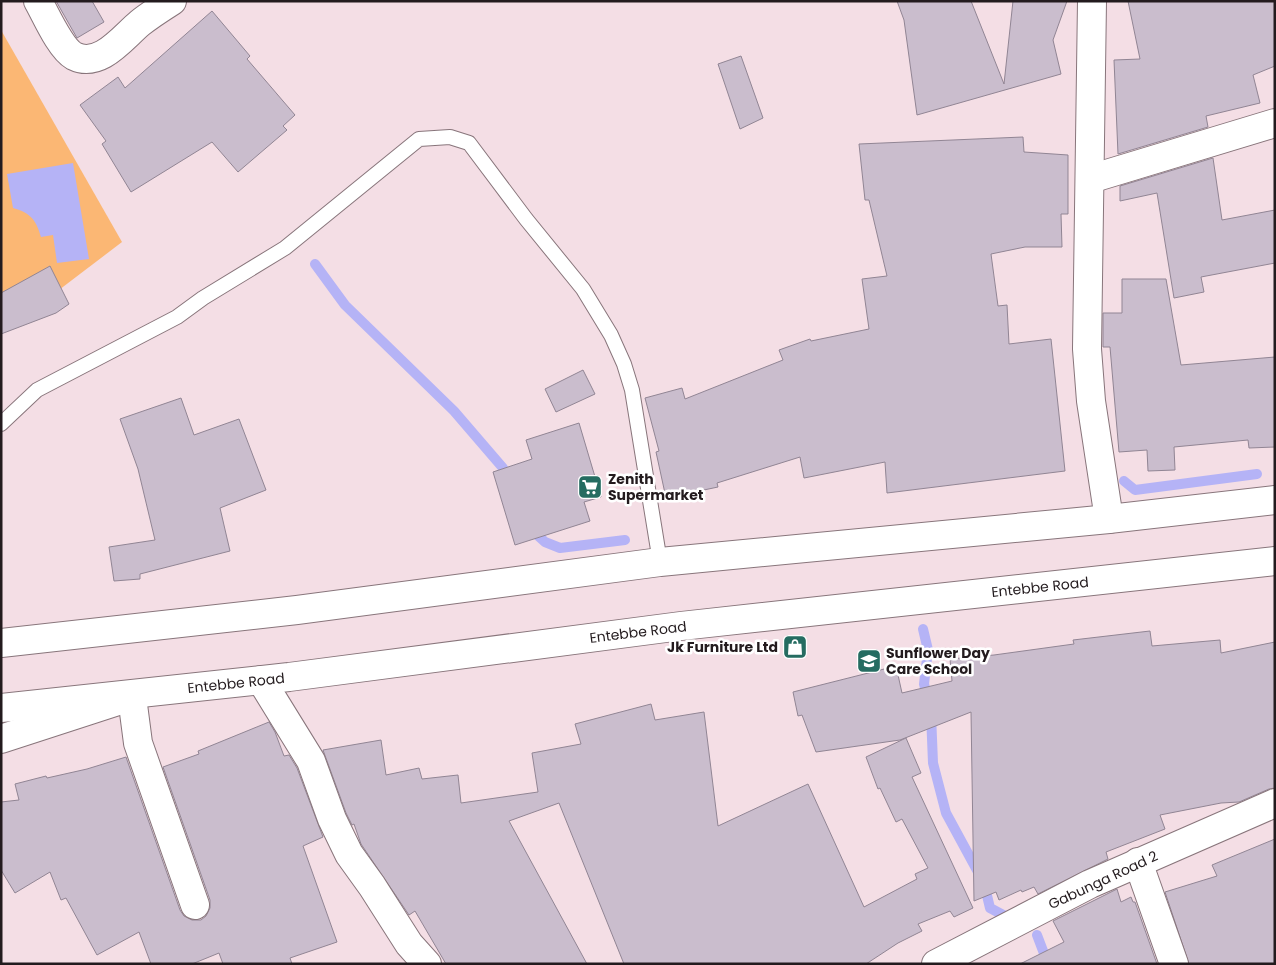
<svg xmlns="http://www.w3.org/2000/svg" width="1276" height="965" font-family="Poppins,sans-serif">
<style>
.green{fill:#fbb774}
.water{fill:#b5b3f6}
.lines{fill:none;stroke-linecap:round;stroke-linejoin:round}
.stream{stroke:#b5b3f6;stroke-width:10}
.building{fill:#cabdcd;stroke:#918594}
.lane-casing{stroke:#88757b;stroke-width:16}
.street-casing{stroke:#88757b;stroke-width:30}
.primary-casing{stroke:#88757b;stroke-width:30}
.lane{stroke:#fff;stroke-width:14}
.street{stroke:#fff;stroke-width:28}
.primary{stroke:#fff;stroke-width:28}
.labels{text-anchor:middle;stroke-width:5;stroke-linejoin:round;paint-order:stroke}
.poi-label{font-size:14px;font-weight:bold;fill:#231b1e;stroke:#fff;text-anchor:start}
.street-label{font-size:14px;fill:#231b1e;stroke:#fff}
</style>
<rect width="100%" height="100%" fill="#f4dee5"/>
<path class="green" d="M 1,30 L 122,242 L 55,293 L 1,312 Z"/>
<path class="water" d="M 73,163 L 89,259 L 57,263 L 53,235 L 41,237 C 36,220 31,213 13,208 L 7,174 Z"/>
<g class="lines">
<g class="stream">
<path d="M 315,264 L 345,305 L 454,411 L 503,468"/>
<path d="M 1124,481 L 1135,490 L 1257,474"/>
<path d="M 534,532 L 545,542 L 560,548 L 625,540"/>
<path d="M 923,629 L 928,650 L 924,684 L 928,700"/>
<path d="M 931,714 L 933,763 L 946,813 L 984,883 L 990,908 L 1005,916"/>
<path d="M 1037,935 L 1048,964"/>
</g>
</g>
<g class="building">
<path d="M 56,1 L 92,1 L 104,22 L 77,38 Z"/>
<path d="M 897,1 L 971,1 L 1004,84 L 1013,1 L 1067,1 L 1053,40 L 1061,74 L 917,115 L 904,20 Z"/>
<path d="M 1128,1 L 1275,1 L 1275,66 L 1253,75 L 1260,103 L 1206,116 L 1208,127 L 1118,154 L 1114,60 L 1140,59 Z"/>
<path d="M 212,11 L 250,56 L 247,59 L 295,115 L 283,126 L 287,130 L 238,172 L 212,142 L 131,192 L 102,144 L 106,141 L 80,105 L 118,77 L 125,88 Z"/>
<path d="M 741,56 L 763,118 L 740,129 L 718,64 Z"/>
<path d="M 1023,137 L 1024,152 L 1068,155 L 1068,214 L 1061,214 L 1062,247 L 1025,247 L 991,254 L 998,306 L 1007,305 L 1009,344 L 1051,339 L 1065,471 L 887,493 L 885,462 L 804,478 L 800,457 L 717,483 L 718,487 L 666,498 L 656,452 L 659,451 L 645,398 L 682,388 L 685,399 L 783,360 L 779,350 L 810,339 L 811,341 L 869,329 L 862,279 L 887,276 L 869,200 L 865,200 L 859,144 Z"/>
<path d="M 1213,158 L 1222,220 L 1275,210 L 1275,263 L 1201,277 L 1204,292 L 1174,298 L 1157,193 L 1120,201 L 1120,186 Z"/>
<path d="M 50,266 L 69,304 L 56,313 L 1,334 L 1,293 Z"/>
<path d="M 1122,279 L 1166,279 L 1181,365 L 1275,357 L 1275,447 L 1249,448 L 1248,440 L 1174,447 L 1175,470 L 1148,471 L 1147,450 L 1119,452 L 1110,347 L 1103,347 L 1103,313 L 1122,313 Z"/>
<path d="M 583,370 L 595,394 L 556,412 L 545,389 Z"/>
<path d="M 181,398 L 194,435 L 239,419 L 266,490 L 220,508 L 230,551 L 140,574 L 140,579 L 114,581 L 109,547 L 155,540 L 138,469 L 120,419 Z"/>
<path d="M 579,423 L 601,497 L 584,502 L 590,521 L 515,545 L 493,472 L 532,459 L 526,440 Z"/>
<path d="M 1150,631 L 1152,646 L 1220,640 L 1221,653 L 1275,642 L 1275,788 L 1269,789 L 1239,802 L 1221,803 L 1160,815 L 1165,829 L 1106,852 L 1108,859 L 1038,894 L 1034,887 L 1022,892 L 1021,890 L 999,900 L 996,892 L 974,901 L 971,712 L 900,740 L 816,752 L 802,715 L 798,716 L 793,692 L 896,666 L 902,693 L 952,681 L 950,659 L 994,655 L 1074,644 L 1073,640 Z"/>
<path d="M 651,704 L 655,720 L 704,712 L 718,826 L 808,784 L 864,907 L 917,879 L 915,874 L 928,868 L 902,819 L 896,822 L 880,788 L 878,789 L 866,757 L 906,738 L 921,773 L 912,777 L 973,908 L 954,917 L 950,911 L 918,924 L 922,931 L 898,943 L 866,964 L 624,964 L 559,803 L 509,821 L 587,964 L 446,964 L 415,911 L 409,915 L 361,844 L 354,824 L 352,825 L 346,813 L 323,750 L 381,740 L 386,775 L 419,768 L 422,779 L 458,775 L 461,803 L 538,792 L 532,753 L 581,744 L 575,724 Z"/>
<path d="M 269,722 L 275,732 L 284,756 L 289,755 L 297,768 L 323,837 L 303,846 L 337,942 L 290,958 L 292,964 L 223,964 L 219,953 L 192,964 L 151,964 L 139,932 L 97,955 L 66,898 L 61,900 L 50,872 L 15,893 L 1,870 L 1,802 L 19,800 L 15,784 L 46,776 L 47,778 L 87,769 L 126,757 L 180,910 L 184,916 L 192,920 L 201,920 L 206,916 L 210,908 L 210,900 L 163,767 L 199,754 L 198,751 Z"/>
<path d="M 1275,839 L 1275,964 L 1189,964 L 1165,892 L 1217,876 L 1212,865 Z"/>
<path d="M 1117,889 L 1121,902 L 1131,897 L 1133,902 L 1135,902 L 1157,964 L 1020,964 L 1064,942 L 1053,921 Z"/>
</g>
<g class="lines">
<defs>
<path id="lane" d="M 1,424 L 37,390 L 177,317 L 203,298 L 285,248 L 419,139 L 450,137 L 469,143 L 526,219 L 583,289 L 611,335 L 624,364 L 632,390 L 660,562"/>
<g id="street">
<path d="M 38,1 C 46,15 60,48 74,56 C 100,69 123,37 140,23 C 150,15 161,8 172,1"/>
<path d="M 1092,1 L 1087,349 L 1091,401 L 1109,519"/>
<path d="M 1090,179 L 1275,123"/>
<path d="M 261,680 L 311,761 L 332,819 L 349,854 L 372,886 L 409,944 L 427,964"/>
<path d="M 132,697 L 138,743 L 195,905"/>
<path d="M 1,739 L 118,701"/>
<path d="M 1138,862 L 1174,964"/>
<path d="M 936,964 L 1090,884 L 1275,803"/>
</g>
<g id="primary">
<path d="M 1,643 L 297,610 L 660,562 L 1109,519 L 1275,500"/>
<path d="M 1,708 L 289,677 L 681,626 L 1275,561"/>
</g>
</defs>
<use href="#lane" class="lane-casing"/>
<use href="#street" class="street-casing"/>
<use href="#primary" class="primary-casing"/>
<use href="#lane" class="lane"/>
<use href="#street" class="street"/>
<use href="#primary" class="primary"/>
</g>
<defs>
<symbol id="supermarket-square" viewBox="-11 -11 22 22"><rect x="-9" y="-9" width="18" height="18" rx="4" fill="#256c61" stroke="#fff"/><path d="M-6-5.5h2.5l.6 2H6L4.5 2H-2.5L-4.4-4H-6ZM-1.5 3.2a1.3 1.3 0 1 0 .1 0ZM3 3.2a1.3 1.3 0 1 0 .1 0Z" fill="#fff"/></symbol>
<symbol id="shop-square" viewBox="-11 -11 22 22"><rect x="-9" y="-9" width="18" height="18" rx="4" fill="#256c61" stroke="#fff"/><path d="M-5-2.5h2.3a2.7 3.5 0 0 1 5.4 0H5L5.5 6h-11ZM-1.5-2.5h3a1.5 2.3 0 0 0-3 0Z" fill="#fff"/></symbol>
<symbol id="school-square" viewBox="-11 -11 22 22"><rect x="-9" y="-9" width="18" height="18" rx="4" fill="#256c61" stroke="#fff"/><path d="M0-5L7-2L0 1L-7-2ZM-4 1L0 2.5L4 1V4Q0 6-4 4Z" fill="#fff"/></symbol>
</defs>
<g fill-rule="evenodd">
<use href="#supermarket-square" x="576" y="473" width="28" height="28"/>
<use href="#shop-square" x="781" y="633" width="28" height="28"/>
<use href="#school-square" x="855" y="647" width="28" height="28"/>
</g>
<g class="labels">
<g class="poi-label">
<text x="608" y="484">Zenith<tspan x="608" dy="16">Supermarket</tspan></text>
<text x="778" y="652" text-anchor="end">Jk Furniture Ltd</text>
<text x="886" y="658">Sunflower Day<tspan x="886" dy="16">Care School</tspan></text>
</g>
<g class="street-label">
<text transform="translate(1040 587) rotate(-6)" y="5">Entebbe Road</text>
<text transform="translate(638 632) rotate(-7)" y="5">Entebbe Road</text>
<text transform="translate(236 683) rotate(-6)" y="5">Entebbe Road</text>
<text transform="translate(1103 880) rotate(-25)" y="5">Gabunga Road 2</text>
</g>
</g>
<rect width="1276" height="965" fill="none" stroke="#231b1e" stroke-width="5"/>
</svg>
